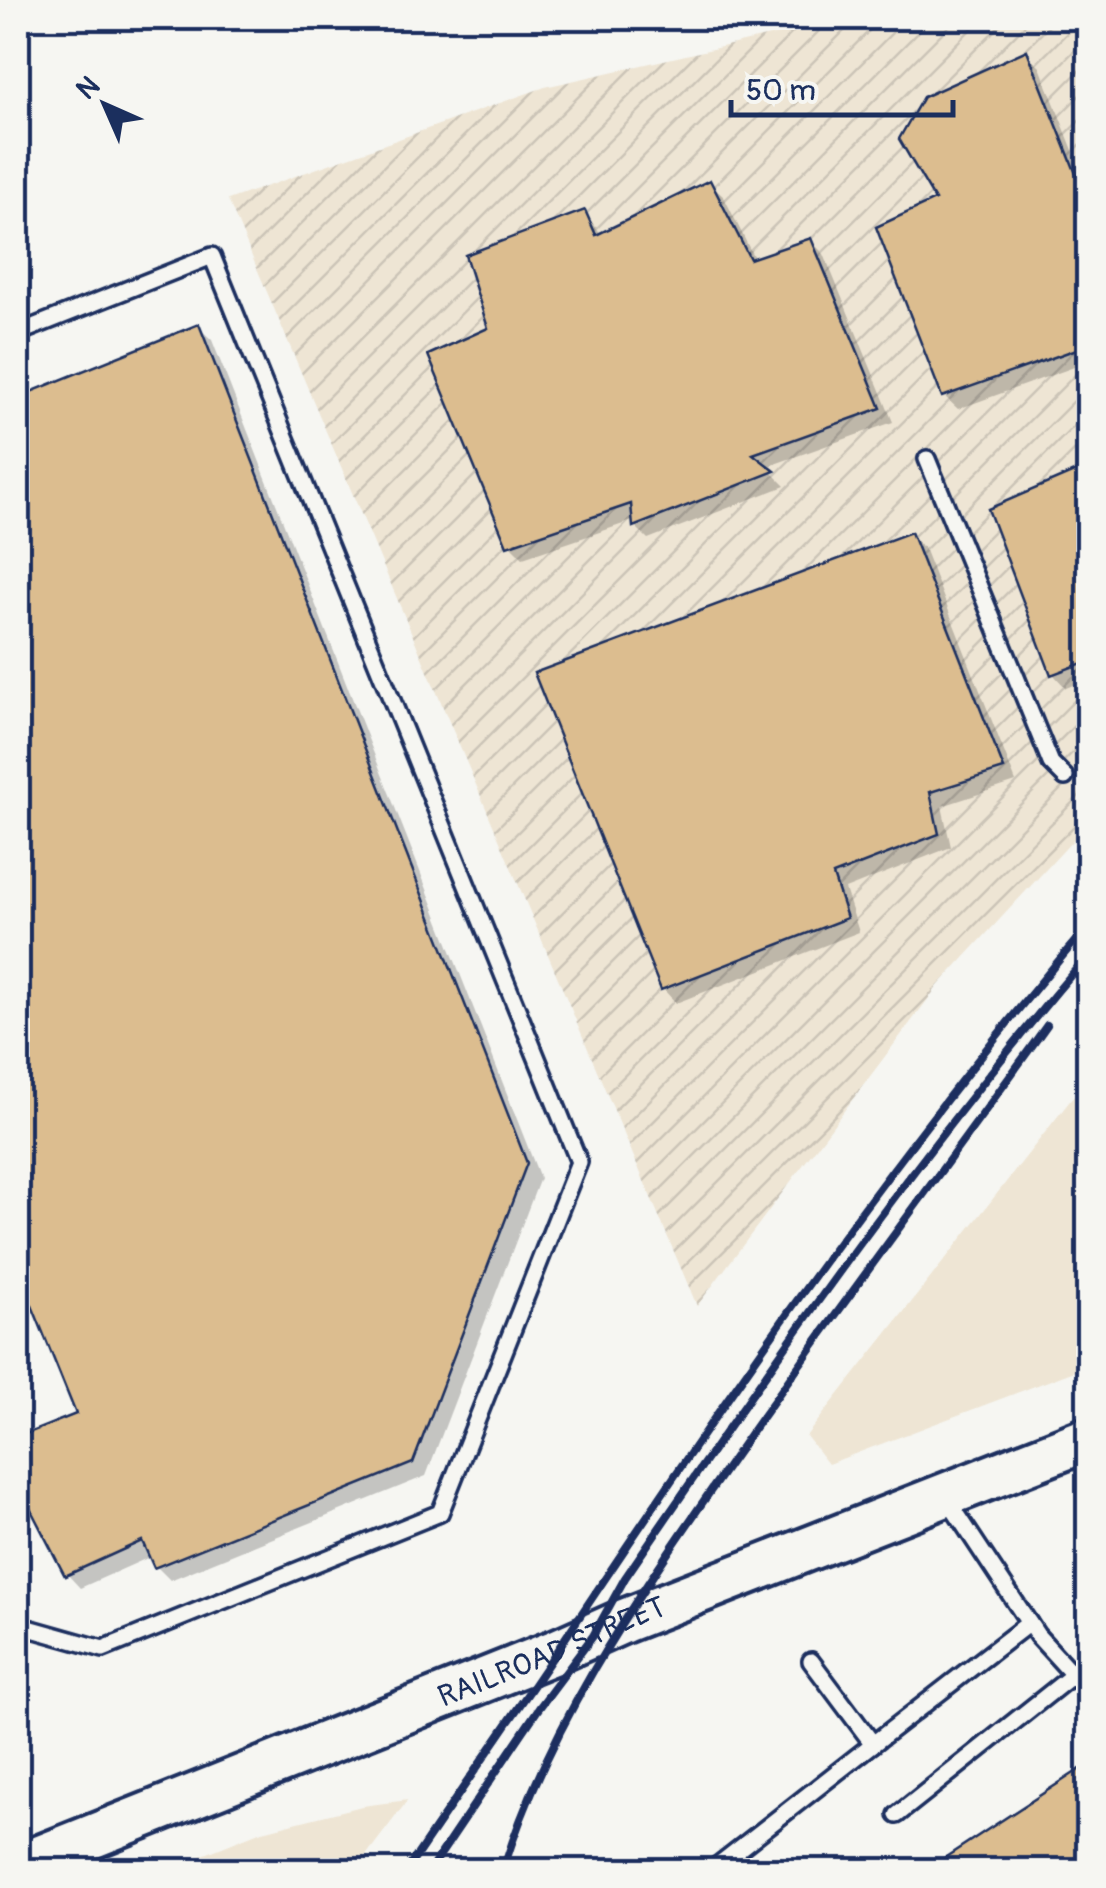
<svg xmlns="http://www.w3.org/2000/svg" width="1106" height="1888" font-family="Pangolin,sans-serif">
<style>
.built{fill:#eee5d4}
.industrial{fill:url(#industrial-furrows)}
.shadow{fill:#0003}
.building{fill:#dcbd8f;stroke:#1b2f5e;stroke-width:2.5}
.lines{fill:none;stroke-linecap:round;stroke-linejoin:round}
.service-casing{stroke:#1b2f5e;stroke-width:22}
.secondary-casing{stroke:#1b2f5e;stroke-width:50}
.service{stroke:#f6f6f2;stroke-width:15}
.secondary{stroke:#f6f6f2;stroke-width:42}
.rail{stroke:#1b2f5e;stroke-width:8}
.labels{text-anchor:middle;stroke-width:8;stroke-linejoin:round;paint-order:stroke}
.street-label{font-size:30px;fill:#1b2f5e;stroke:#f6f6f2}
</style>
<defs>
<pattern id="industrial-furrows" width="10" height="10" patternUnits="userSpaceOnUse" patternTransform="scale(2.5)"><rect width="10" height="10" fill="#eee5d4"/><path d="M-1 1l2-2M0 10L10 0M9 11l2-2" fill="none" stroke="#ccc5b8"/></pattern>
</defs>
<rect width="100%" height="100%" fill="#f6f6f2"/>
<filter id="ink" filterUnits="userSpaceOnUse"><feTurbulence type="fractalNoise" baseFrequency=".01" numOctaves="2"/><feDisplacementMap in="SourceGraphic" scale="20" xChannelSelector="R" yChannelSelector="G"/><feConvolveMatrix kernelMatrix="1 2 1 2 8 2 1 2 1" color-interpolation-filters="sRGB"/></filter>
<g filter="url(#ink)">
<g class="built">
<path d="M 1088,1078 L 1088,1366 L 828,1464 L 806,1436 Z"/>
<path d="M 408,1800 L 355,1870 L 166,1870 L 259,1832 L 362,1806 Z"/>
</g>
<path class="industrial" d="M 849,18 L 1088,18 L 1088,824 L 938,986 L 697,1306 L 228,200 L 545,87 Z"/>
<g class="shadow">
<path d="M 1026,54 L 1040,67 L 1088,188 L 1088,362 L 958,409 L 944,396 L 939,201 Z"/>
<path d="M 710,184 L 724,197 L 755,260 L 811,241 L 824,254 L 893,422 L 766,467 L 785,486 L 648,539 L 635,526 L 635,520 L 523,558 L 509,544 L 491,330 L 584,212 L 602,235 Z"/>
<path d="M 198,327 L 212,340 L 540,1178 L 426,1476 L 170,1580 L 157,1567 L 152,1556 L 80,1588 L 67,1574 L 18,1480 L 18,1440 L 79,1415 L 18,1264 L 18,400 Z"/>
<path d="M 1088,469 L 1088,679 L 1066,688 L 1053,674 L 992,510 Z"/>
<path d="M 910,535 L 924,548 L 1016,782 L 942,806 L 951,847 L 845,889 L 859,932 L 676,1003 L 663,989 Z"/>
<path d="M 1088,1767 L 1088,1870 L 930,1870 Z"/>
</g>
<g class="building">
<path d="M 1027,50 L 1088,204 L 1088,345 L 942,397 L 876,227 L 935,200 L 899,139 L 923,97 Z"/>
<path d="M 710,180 L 750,259 L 811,238 L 881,408 L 753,454 L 775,471 L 633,527 L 631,504 L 507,546 L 428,355 L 488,328 L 465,255 L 585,210 L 596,235 Z"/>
<path d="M 199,324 L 527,1163 L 413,1463 L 154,1568 L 142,1541 L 65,1576 L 18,1485 L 18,1437 L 76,1414 L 18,1271 L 18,397 Z"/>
<path d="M 1088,466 L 1088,661 L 1051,675 L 988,509 Z"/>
<path d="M 911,532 L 1004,769 L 930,792 L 939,834 L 833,875 L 847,918 L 661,990 L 534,673 Z"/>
<path d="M 1088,1764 L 1088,1870 L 926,1870 Z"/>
</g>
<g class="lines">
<defs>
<g id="service">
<path d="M 18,333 L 212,256 L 579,1162 L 440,1513 L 103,1649 L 18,1625"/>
<path d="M 927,459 L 1051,763 L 1065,777"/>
<path d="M 947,1499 L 1037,1635 L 1088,1691"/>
<path d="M 811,1661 L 873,1744 L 1029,1623"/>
<path d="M 897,1815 L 1074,1674"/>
<path d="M 712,1870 L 873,1744"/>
</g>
<g id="secondary">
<path id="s1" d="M 18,1866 L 557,1651 L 624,1621 L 1088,1439"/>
</g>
</defs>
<use href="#service" class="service-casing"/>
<use href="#secondary" class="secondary-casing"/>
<use href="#service" class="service"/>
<use href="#secondary" class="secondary"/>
<g class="rail">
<path d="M 407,1870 C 456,1797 507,1725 556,1652 C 723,1401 892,1155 1088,926"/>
<path d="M 430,1870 L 539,1708 L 593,1636 L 625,1578 C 771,1364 919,1152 1088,955"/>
<path d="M 503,1870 C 547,1729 630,1607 714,1486 C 821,1330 937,1179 1047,1025"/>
</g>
</g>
</g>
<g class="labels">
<g class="street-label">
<text dy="10" stroke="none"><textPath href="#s1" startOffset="575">RAILROAD STREET</textPath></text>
</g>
</g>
<rect width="1106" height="1888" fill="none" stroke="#f6f6f2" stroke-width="60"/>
<rect x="30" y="30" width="1046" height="1828" fill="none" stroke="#1b2f5e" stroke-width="4" filter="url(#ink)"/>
<g transform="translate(105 105) rotate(315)" stroke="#f6f6f2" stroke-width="8" paint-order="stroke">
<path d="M0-8L18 38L0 25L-18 38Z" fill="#1b2f5e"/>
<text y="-15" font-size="28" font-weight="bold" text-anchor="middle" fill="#1b2f5e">N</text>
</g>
<path d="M731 100v15h222v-15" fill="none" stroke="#1b2f5e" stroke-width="5"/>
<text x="746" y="100" font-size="30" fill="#1b2f5e" stroke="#f6f6f2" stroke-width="8" paint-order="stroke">50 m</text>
</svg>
